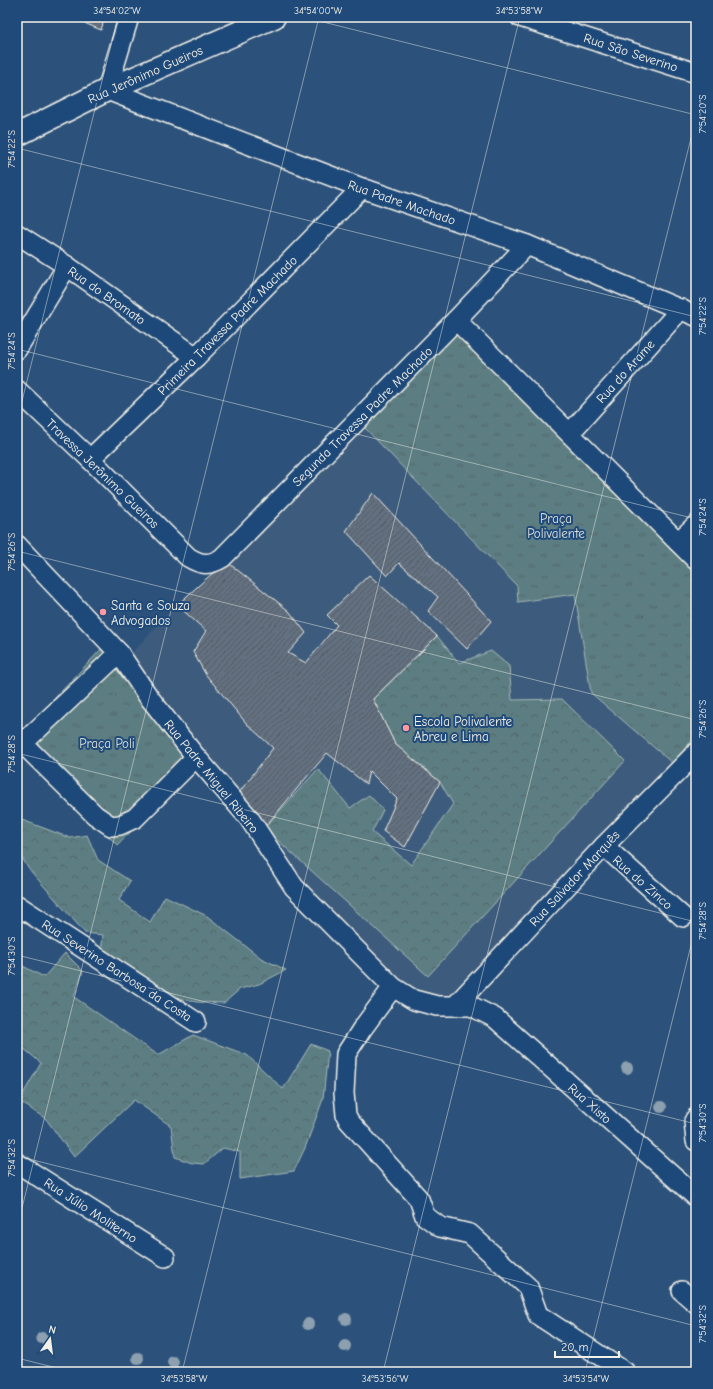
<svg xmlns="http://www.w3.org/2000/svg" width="713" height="1389" font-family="'Comic Neue',sans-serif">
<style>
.built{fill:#3c5b7d}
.grass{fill:url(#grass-tufts);stroke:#a8b8b6}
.forest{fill:url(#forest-crowns);stroke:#a8b8b6}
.building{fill:url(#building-hatch);stroke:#f4f1e8}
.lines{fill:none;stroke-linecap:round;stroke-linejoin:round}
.street-casing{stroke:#f4f1e8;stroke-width:22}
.secondary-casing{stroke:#f4f1e8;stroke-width:25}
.street{stroke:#1f4a7a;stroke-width:19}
.secondary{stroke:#1f4a7a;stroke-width:22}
.tree{fill:#8da0af}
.ticks{fill:none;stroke:#f4f1e8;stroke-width:1;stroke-opacity:0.45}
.poi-dot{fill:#ff9aa2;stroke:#1f4a7a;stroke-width:1.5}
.labels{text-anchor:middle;stroke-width:4;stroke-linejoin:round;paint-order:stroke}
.street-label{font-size:13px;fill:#f4f1e8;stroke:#1f4a7a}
.park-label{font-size:13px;fill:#dde0d9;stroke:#1f4a7a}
.poi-label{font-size:13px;fill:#f4f1e8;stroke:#1f4a7a;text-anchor:start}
.neatline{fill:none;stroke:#f4f1e8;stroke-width:1.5}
.ticks-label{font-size:10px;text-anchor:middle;fill:#f4f1e8}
</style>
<defs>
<pattern id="grass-tufts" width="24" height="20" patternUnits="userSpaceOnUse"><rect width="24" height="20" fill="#5c7e83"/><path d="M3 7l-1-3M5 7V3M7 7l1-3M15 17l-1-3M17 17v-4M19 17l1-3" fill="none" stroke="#536668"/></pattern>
<pattern id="forest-crowns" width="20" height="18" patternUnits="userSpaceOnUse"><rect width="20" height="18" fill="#5c7e83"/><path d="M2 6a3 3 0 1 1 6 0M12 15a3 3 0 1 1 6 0" fill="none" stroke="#536668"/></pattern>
<pattern id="building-hatch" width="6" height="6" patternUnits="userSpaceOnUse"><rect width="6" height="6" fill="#627081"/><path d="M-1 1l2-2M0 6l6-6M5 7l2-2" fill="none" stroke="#545a61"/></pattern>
</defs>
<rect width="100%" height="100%" fill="#2c527b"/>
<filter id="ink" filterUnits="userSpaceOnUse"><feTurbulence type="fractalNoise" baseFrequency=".025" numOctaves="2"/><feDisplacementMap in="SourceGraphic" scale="8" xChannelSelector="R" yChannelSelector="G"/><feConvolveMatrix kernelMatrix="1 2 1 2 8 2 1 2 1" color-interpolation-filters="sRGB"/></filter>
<g filter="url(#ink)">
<path class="built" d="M 364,427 L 517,586 L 518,602 L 575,594 L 591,693 L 672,763 L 449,999 L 417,994 L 321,905 L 238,794 L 123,662 L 177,605 L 226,561 Z"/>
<g class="grass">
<path d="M 457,326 L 696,567 L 696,736 L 672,763 L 591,693 L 575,594 L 518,602 L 517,586 L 364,427 Z"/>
<path d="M 107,643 L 205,761 L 117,845 L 17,742 L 17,738 Z"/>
</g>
<g class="forest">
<path d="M 437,636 L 459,663 L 491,651 L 509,666 L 512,700 L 562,699 L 625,761 L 428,976 L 264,828 L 318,769 L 350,808 L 369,795 L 383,810 L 372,832 L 411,865 L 453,804 L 440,782 L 395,744 L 373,699 Z"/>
<path d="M 17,818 L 70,838 L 87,835 L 98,860 L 130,881 L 119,900 L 150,922 L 165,896 L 207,916 L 261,958 L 286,970 L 259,984 L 240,989 L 224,1003 L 197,1002 L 171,997 L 101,953 L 103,935 L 85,933 L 28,868 L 17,849 Z"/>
<path d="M 65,953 L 83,971 L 74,997 L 158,1055 L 193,1035 L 247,1055 L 283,1089 L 311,1044 L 328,1051 L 323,1099 L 305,1148 L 294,1171 L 240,1179 L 240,1152 L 223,1148 L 204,1164 L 192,1163 L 175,1157 L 171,1126 L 134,1100 L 74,1157 L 46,1119 L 19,1101 L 41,1063 L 17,1043 L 17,963 L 44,977 Z"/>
</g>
<g class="building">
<path d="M 70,17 L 105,17 L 101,30 Z"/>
<path d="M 373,493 L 491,621 L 467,649 L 428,611 L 438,597 L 399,563 L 387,576 L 346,531 Z"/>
<path d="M 226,561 L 289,611 L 306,633 L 288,653 L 306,663 L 337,625 L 327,615 L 369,575 L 437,636 L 373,699 L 395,744 L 440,782 L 405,847 L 383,831 L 397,799 L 369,771 L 366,784 L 327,753 L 264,828 L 238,794 L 273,748 L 247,724 L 206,675 L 193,652 L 206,631 L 177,605 Z"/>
</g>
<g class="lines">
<defs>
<g id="street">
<path d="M 129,17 L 107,90 L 362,188 L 527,245 L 696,316"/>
<path d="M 520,17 L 696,73"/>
<path d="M 17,234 L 67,266 L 196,357"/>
<path d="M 456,320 L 696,560"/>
<path d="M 17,349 L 67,266"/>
<path d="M 17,390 L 90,459 L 188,557 C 201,565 209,566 222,558 L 456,320 L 527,245"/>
<path d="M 570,433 L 681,309"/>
<path d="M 90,459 L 196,357 L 362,188"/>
<path d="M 678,542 L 696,525"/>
<path d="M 17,545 L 119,653 L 148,696 L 196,757 L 249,818 L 294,887 L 393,987 L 414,1000 L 437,1006 L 471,1006 L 495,1018 L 696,1197"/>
<path d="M 17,738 L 95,815 L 111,826 L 120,825 L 135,818 L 196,757"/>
<path d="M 23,743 L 119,653"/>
<path d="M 604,846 L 683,917"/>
<path d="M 17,905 L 196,1022"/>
<path d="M 393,987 L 362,1029 L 346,1054 L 344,1093 L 346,1115 L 349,1121 L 419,1199 L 425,1216 L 440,1227 L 470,1234 L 528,1287 L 538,1315 L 625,1372"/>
<path d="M 455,1006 L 604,846 L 696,753"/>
<path d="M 696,1118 L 694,1121 L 696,1141"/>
<path d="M 17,1163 L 165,1257"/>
<path d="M 682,1291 L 696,1303"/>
</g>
<path id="secondary" d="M 17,135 L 107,90 L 274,17"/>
</defs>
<use href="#street" class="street-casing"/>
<use href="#secondary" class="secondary-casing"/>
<use href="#street" class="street"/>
<use href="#secondary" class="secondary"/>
</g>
<g class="tree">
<circle cx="627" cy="1068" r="6"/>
<circle cx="661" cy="1107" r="6"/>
<circle cx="346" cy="1319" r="6"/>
<circle cx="308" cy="1324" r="6"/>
<circle cx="42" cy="1338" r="6"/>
<circle cx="345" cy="1346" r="6"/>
<circle cx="138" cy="1358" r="6"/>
<circle cx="173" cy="1362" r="6"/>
</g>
</g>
<path class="ticks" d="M 303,17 L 696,115M 17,148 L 696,317M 17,349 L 696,519M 17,421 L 118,17M 17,551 L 696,720M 17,753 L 696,922M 17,955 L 696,1124M 17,1156 L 696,1326M 17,1228 L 319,17M 17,1358 L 73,1372M 182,1372 L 520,17M 383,1372 L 696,118M 585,1372 L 696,925"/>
<g class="poi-dot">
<circle cx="103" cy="612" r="4"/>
<circle cx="406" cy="728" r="4"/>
</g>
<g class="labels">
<g class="street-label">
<text transform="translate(631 52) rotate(18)" y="5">Rua São Severino</text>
<text transform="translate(145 74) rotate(-24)" y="5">Rua Jerônimo Gueiros</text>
<text transform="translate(402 202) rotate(19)" y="5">Rua Padre Machado</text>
<text transform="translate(107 295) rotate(35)" y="5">Rua do Bromato</text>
<text transform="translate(227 325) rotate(-45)" y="5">Primeira Travessa Padre Machado</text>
<text transform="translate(625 371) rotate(-48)" y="5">Rua do Arame</text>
<text transform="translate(362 416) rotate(-45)" y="5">Segunda Travessa Padre Machado</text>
<text transform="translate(103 473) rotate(44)" y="5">Travessa Jerônimo Gueiros</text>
<text transform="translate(212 776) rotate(51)" y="5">Rua Padre Miguel Ribeiro</text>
<text transform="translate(574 878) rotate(-47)" y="5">Rua Salvador Marquês</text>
<text transform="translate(643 882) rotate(41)" y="5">Rua do Zinco</text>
<text transform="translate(117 970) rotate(33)" y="5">Rua Severino Barbosa da Costa</text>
<text transform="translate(590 1103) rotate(42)" y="5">Rua Xisto</text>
<text transform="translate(91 1210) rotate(33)" y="5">Rua Júlio Moliterno</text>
</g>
<g class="park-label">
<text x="556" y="523">Praça<tspan x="556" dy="15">Polivalente</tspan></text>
<text x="107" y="748">Praça Poli</text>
</g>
<g class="poi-label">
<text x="111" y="610">Santa e Souza<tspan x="111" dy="15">Advogados</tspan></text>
<text x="414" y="726">Escola Polivalente<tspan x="414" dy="15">Abreu e Lima</tspan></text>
</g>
</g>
<rect width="713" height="1389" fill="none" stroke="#1f4a7a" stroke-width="44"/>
<g transform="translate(50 1339) rotate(14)" stroke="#1f4a7a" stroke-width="3" paint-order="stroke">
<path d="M0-3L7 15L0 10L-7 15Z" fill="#f4f1e8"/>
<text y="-6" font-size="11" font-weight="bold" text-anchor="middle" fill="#f4f1e8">N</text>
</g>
<path d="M555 1351v6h64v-6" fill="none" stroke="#f4f1e8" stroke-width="2"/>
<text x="561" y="1351" font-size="12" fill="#f4f1e8" stroke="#1f4a7a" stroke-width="3" paint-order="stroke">20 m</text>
<rect x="22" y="22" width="669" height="1345" class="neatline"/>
<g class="ticks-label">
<text x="117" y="14">34°54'02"W</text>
<text x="318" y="14">34°54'00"W</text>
<text x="519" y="14">34°53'58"W</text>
<text transform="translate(702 114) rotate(-90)" y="4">7°54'20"S</text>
<text transform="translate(11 149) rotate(-90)" y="4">7°54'22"S</text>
<text transform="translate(702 316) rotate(-90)" y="4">7°54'22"S</text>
<text transform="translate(11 351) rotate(-90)" y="4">7°54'24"S</text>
<text transform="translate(702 517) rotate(-90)" y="4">7°54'24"S</text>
<text transform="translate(11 552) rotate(-90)" y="4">7°54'26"S</text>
<text transform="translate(702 719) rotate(-90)" y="4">7°54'26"S</text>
<text transform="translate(11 754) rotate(-90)" y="4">7°54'28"S</text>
<text transform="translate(702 921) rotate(-90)" y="4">7°54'28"S</text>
<text transform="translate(11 956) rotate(-90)" y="4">7°54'30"S</text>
<text transform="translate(702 1123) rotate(-90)" y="4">7°54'30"S</text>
<text transform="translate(11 1158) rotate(-90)" y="4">7°54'32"S</text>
<text transform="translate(702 1324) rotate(-90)" y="4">7°54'32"S</text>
<text x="184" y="1382">34°53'58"W</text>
<text x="385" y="1382">34°53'56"W</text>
<text x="586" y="1382">34°53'54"W</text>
</g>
</svg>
